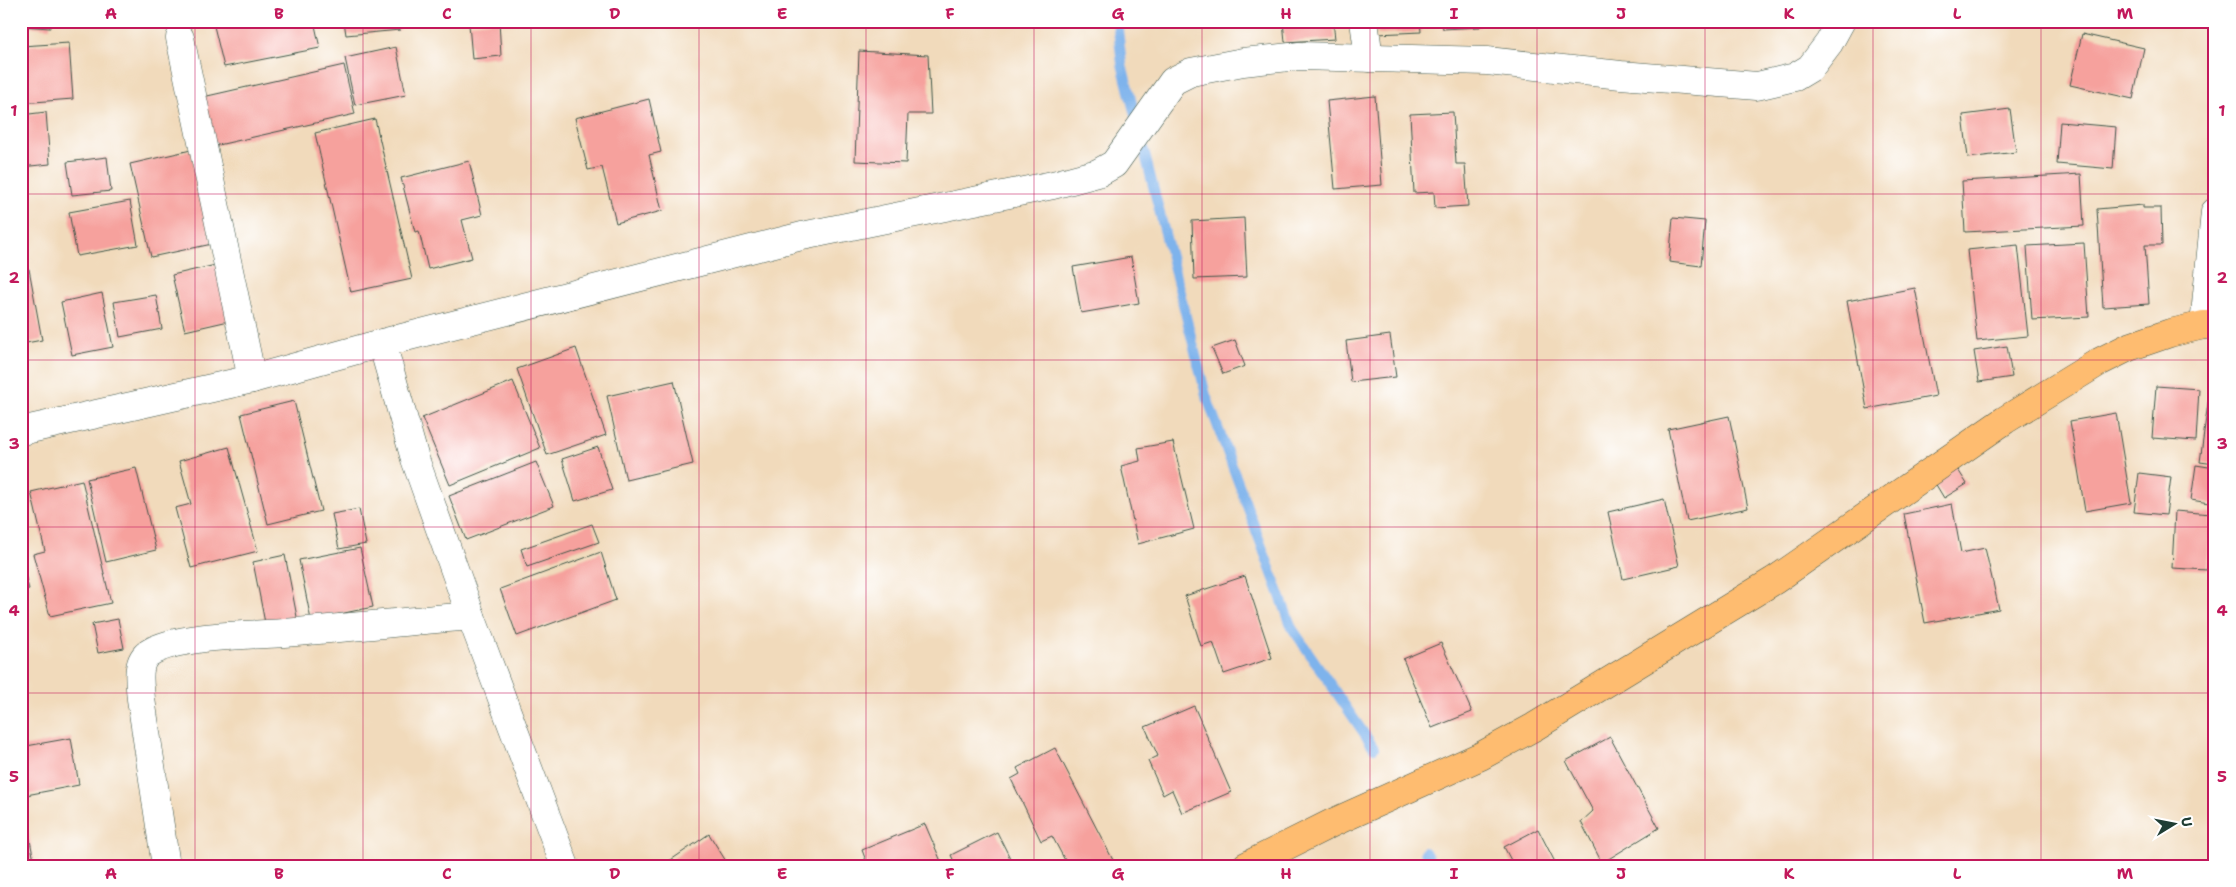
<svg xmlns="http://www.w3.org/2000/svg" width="2236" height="887" font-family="'Shantell Sans',sans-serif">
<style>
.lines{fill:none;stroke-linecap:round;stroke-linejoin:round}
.stream{stroke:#7eb3ec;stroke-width:10}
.building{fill:#f6a19d}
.street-casing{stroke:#3e5548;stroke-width:29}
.highway-casing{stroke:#3e5548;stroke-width:29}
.street{stroke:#fff;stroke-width:28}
.highway{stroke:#febc70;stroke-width:28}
.grid{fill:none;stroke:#c2185b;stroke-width:1;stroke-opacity:0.55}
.neatline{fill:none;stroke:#c2185b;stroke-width:2}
.grid-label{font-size:16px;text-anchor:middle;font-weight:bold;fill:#c2185b}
</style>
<rect width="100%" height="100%" fill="#fff"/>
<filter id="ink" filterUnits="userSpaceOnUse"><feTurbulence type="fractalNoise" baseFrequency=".02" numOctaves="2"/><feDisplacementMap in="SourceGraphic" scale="10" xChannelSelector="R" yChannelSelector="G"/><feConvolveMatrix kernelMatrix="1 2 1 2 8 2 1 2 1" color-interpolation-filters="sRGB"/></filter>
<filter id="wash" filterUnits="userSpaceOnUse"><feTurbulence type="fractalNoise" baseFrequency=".0096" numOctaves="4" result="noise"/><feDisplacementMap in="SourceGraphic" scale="20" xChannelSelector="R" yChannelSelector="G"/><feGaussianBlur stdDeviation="1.12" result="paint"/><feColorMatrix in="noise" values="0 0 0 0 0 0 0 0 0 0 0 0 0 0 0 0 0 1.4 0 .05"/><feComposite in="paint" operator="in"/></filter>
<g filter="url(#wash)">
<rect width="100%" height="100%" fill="#f1dabb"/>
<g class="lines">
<g class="stream">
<path d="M 1117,21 L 1122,64 L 1206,395 L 1292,628 L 1374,748"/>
<path d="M 1425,852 L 1433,866"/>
</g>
</g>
<g id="blocks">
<g class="building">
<path d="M 21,21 L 50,21 L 50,28 L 21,26 Z"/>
<path d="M 216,21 L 314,21 L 320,48 L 224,67 L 213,22 Z"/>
<path d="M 344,21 L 399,21 L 400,30 L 346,35 Z"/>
<path d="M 499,21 L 501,56 L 472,59 L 469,24 Z"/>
<path d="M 1283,21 L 1333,21 L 1335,39 L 1285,42 Z"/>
<path d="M 1377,21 L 1420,21 L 1421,32 L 1377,34 Z"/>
<path d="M 1442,21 L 1480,21 L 1480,27 L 1443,29 Z"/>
<path d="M 2082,34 L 2144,48 L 2133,99 L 2070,85 Z"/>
<path d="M 69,43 L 73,99 L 21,103 L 21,46 Z"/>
<path d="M 396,47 L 406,95 L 355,105 L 345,58 Z"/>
<path d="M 859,51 L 928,55 L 931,114 L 908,114 L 906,163 L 855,161 Z"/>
<path d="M 344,65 L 355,114 L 214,146 L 203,97 Z"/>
<path d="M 1375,96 L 1382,185 L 1335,189 L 1327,101 Z"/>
<path d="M 649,99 L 661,152 L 649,155 L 662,211 L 616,223 L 602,167 L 588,170 L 575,118 Z"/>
<path d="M 2010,109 L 2016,152 L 1968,158 L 1963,115 Z"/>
<path d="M 46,112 L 50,164 L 21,167 L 21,115 Z"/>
<path d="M 1453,112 L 1456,164 L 1465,164 L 1468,206 L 1435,208 L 1434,192 L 1414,193 L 1410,114 Z"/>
<path d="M 375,119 L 412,279 L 351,292 L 315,133 Z"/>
<path d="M 2060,122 L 2116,127 L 2113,169 L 2057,164 Z"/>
<path d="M 191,150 L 212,244 L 151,257 L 130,164 Z"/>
<path d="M 107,157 L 111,191 L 72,195 L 67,162 Z"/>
<path d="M 469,161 L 482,215 L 462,220 L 472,258 L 428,269 L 419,231 L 415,232 L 401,178 Z"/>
<path d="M 2081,174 L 2084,226 L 1965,232 L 1962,181 Z"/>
<path d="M 130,201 L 138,245 L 77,256 L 69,212 Z"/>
<path d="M 2143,205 L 2143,208 L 2161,208 L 2162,245 L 2145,245 L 2149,304 L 2103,307 L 2097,209 Z"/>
<path d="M 1244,218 L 1247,277 L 1194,279 L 1192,221 Z"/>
<path d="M 1673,218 L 1705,221 L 1701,266 L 1669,262 Z"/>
<path d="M 2084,243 L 2089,317 L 2032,320 L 2027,246 Z"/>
<path d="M 2018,245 L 2028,336 L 1977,341 L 1967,250 Z"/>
<path d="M 1131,257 L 1139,303 L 1081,313 L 1073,267 Z"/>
<path d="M 220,264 L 233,320 L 185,331 L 172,275 Z"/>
<path d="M 29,269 L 42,340 L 21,344 L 21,270 Z"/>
<path d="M 1915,288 L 1936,396 L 1867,409 L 1847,301 Z"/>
<path d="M 102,293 L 113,347 L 72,355 L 61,302 Z"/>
<path d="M 156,295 L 162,329 L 120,337 L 114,302 Z"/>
<path d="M 1390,335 L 1396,377 L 1351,382 L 1346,341 Z"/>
<path d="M 1235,340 L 1245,366 L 1223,374 L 1212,348 Z"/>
<path d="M 2007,346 L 2012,377 L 1979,382 L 1974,351 Z"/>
<path d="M 576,348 L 606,435 L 547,455 L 517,369 Z"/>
<path d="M 513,381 L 540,448 L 450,485 L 422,418 Z"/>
<path d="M 674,381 L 693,464 L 626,480 L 607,396 Z"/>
<path d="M 2156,386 L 2199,389 L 2196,441 L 2152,438 Z"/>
<path d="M 2210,388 L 2215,389 L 2215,464 L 2200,462 Z"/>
<path d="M 294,401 L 321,511 L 268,524 L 241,414 Z"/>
<path d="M 2116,413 L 2131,503 L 2085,511 L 2070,421 Z"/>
<path d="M 1729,416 L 1748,508 L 1687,521 L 1668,429 Z"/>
<path d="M 1173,442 L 1194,529 L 1138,544 L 1121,466 L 1140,461 L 1138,448 Z"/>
<path d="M 229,447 L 258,551 L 191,568 L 175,508 L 191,504 L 179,461 Z"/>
<path d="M 598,447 L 612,490 L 575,501 L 562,459 Z"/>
<path d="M 536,462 L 554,506 L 466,540 L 449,496 Z"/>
<path d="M 1955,465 L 1967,484 L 1944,498 L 1932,478 Z"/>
<path d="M 2196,465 L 2215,468 L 2215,504 L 2191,500 Z"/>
<path d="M 136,468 L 156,550 L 106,562 L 87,479 Z"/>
<path d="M 2139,473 L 2171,477 L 2166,515 L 2134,512 Z"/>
<path d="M 82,480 L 111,603 L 50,616 L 33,554 L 45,551 L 31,492 Z"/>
<path d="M 1664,499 L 1679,566 L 1623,579 L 1608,512 Z"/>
<path d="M 1952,504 L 1961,553 L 1985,548 L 1999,609 L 1925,623 L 1904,514 Z"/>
<path d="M 359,509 L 366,544 L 339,549 L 332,514 Z"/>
<path d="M 2175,511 L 2211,514 L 2207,570 L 2172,568 Z"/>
<path d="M 592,524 L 599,542 L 527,567 L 521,549 Z"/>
<path d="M 360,548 L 373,607 L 311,620 L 299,560 Z"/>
<path d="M 601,552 L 616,600 L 517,636 L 500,589 Z"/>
<path d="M 285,555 L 298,622 L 266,628 L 253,562 Z"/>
<path d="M 21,560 L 29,589 L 21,591 Z"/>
<path d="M 1245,576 L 1272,658 L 1224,674 L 1213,642 L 1201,646 L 1185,596 Z"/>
<path d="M 118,619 L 124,648 L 98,653 L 92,624 Z"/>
<path d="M 1441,643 L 1472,712 L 1432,728 L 1403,659 Z"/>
<path d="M 1194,706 L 1231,792 L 1182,813 L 1172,790 L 1163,795 L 1148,761 L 1158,756 L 1145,727 Z"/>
<path d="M 1610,737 L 1659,828 L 1602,863 L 1581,822 L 1593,811 L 1566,761 Z"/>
<path d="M 71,738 L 79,785 L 21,796 L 21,747 Z"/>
<path d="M 1055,748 L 1115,864 L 1113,866 L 1068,866 L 1052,836 L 1041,841 L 1011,779 L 1020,774 L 1017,768 Z"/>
<path d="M 925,824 L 943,866 L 868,866 L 862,850 Z"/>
<path d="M 1538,829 L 1557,866 L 1514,866 L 1504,847 Z"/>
<path d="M 28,830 L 35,866 L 21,866 L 21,831 Z"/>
<path d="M 997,832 L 1014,866 L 956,866 L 951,855 Z"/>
<path d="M 709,834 L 729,866 L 662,866 Z"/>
</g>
</g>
</g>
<g filter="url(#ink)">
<use href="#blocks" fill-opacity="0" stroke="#3e5548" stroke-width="1"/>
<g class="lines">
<defs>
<g id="street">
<path d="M 1364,21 L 1369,58"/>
<path d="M 180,38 L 252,379"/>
<path d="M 2204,325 L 2215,212"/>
<path d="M 382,343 L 415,459 L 471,616 L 565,866"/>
<path d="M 21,431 L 252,379 L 382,343 L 802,236 L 1053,185 L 1098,173 L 1114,164 L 1173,81 L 1191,72 L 1243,62 L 1299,56 L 1487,61 L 1621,75 L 1757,86 L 1795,77 L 1810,68 L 1829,43 L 1841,21"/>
<path d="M 166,866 L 141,699 C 140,685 135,662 149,653 C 176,635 252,635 284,633 C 347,628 409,621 471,616"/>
</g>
<path id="highway" d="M 1246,866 L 1332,823 L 1481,756 L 1534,727 L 1775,580 L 2005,420 L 2099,362 L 2129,347 L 2170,333 L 2204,325 L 2215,325"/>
</defs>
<use href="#street" class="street-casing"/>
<use href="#highway" class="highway-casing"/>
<use href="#street" class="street"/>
<use href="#highway" class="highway"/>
</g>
</g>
<path class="grid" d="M 195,21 L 195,866M 363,21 L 363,866M 531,21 L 531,866M 699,21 L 699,866M 866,21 L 866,866M 1034,21 L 1034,866M 1202,21 L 1202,866M 1370,21 L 1370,866M 1537,21 L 1537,866M 1705,21 L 1705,866M 1873,21 L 1873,866M 2041,21 L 2041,866M 21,194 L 2215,194M 21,360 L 2215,360M 21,527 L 2215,527M 21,693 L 2215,693"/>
<rect width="2236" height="887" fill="none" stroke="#fff" stroke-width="55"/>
<g transform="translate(2174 824) rotate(80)" stroke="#ffffff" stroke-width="4" paint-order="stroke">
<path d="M0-4L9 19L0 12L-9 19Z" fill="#1f3d34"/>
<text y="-8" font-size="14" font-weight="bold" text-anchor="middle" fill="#1f3d34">U</text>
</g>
<rect x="28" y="28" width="2180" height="832" class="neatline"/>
<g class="grid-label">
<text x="111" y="19">A</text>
<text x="279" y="19">B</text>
<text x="447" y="19">C</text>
<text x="615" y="19">D</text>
<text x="782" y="19">E</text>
<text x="950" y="19">F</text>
<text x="1118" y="19">G</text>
<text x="1286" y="19">H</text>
<text x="1454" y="19">I</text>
<text x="1621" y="19">J</text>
<text x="1789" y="19">K</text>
<text x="1957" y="19">L</text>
<text x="2125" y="19">M</text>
<text x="14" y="116">1</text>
<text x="2222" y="116">1</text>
<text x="14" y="283">2</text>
<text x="2222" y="283">2</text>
<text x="14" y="449">3</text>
<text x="2222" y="449">3</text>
<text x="14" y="616">4</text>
<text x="2222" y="616">4</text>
<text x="14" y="782">5</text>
<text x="2222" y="782">5</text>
<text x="111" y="879">A</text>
<text x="279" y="879">B</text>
<text x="447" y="879">C</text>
<text x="615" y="879">D</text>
<text x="782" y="879">E</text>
<text x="950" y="879">F</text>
<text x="1118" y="879">G</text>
<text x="1286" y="879">H</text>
<text x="1454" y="879">I</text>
<text x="1621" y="879">J</text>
<text x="1789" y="879">K</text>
<text x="1957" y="879">L</text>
<text x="2125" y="879">M</text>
</g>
</svg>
